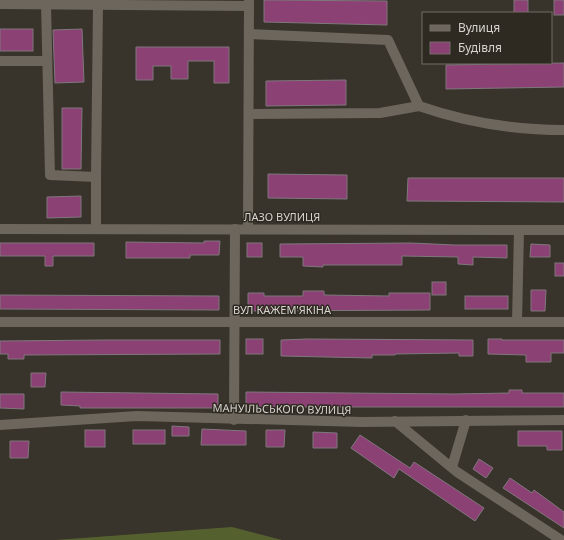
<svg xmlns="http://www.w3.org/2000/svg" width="564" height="540" font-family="'Noto Sans',sans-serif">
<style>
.green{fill:#55602f}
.building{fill:#8c4175;stroke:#80777d}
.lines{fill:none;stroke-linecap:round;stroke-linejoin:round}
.minor{stroke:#6c665d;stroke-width:10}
.labels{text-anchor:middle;stroke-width:3;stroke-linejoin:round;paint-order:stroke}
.street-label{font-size:11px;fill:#d7d4cf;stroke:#2e2921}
</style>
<rect width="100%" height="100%" fill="#38332b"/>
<path class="green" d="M 232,527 L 282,540 L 55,540 Z"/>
<g class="building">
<path d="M 264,0 L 387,1 L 387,25 L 264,22 Z"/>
<rect x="514" y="0" width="14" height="13"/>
<rect x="554" y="0" width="10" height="15"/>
<rect x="0" y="29" width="33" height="22"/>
<path d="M 82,29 L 84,82 L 55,83 L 53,30 Z"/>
<path d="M 136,47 L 229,47 L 229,83 L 214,83 L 214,61 L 188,61 L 188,79 L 171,79 L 171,66 L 153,66 L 153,80 L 136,80 Z"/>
<path d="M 564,63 L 564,87 L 446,89 L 446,65 Z"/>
<path d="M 346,80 L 346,105 L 266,106 L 266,81 Z"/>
<path d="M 62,108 L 82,108 L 81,169 L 62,169 Z"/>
<path d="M 268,174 L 347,175 L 347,199 L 268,198 Z"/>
<path d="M 408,178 L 564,178 L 564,202 L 407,201 Z"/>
<path d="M 81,196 L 81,217 L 47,218 L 47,197 Z"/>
<path d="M 204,241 L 220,241 L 219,255 L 190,255 L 190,258 L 126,258 L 126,242 L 204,243 Z"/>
<path d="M 0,243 L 94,243 L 94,256 L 53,256 L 53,266 L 45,266 L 45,256 L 0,256 Z"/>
<rect x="247" y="243" width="15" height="14"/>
<path d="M 411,243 L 455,245 L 507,245 L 507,258 L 473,257 L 473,265 L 458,264 L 458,257 L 402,256 L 402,265 L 323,265 L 323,267 L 303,266 L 303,257 L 280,257 L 280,244 Z"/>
<path d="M 531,244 L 550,245 L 550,257 L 530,257 Z"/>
<rect x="555" y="263" width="9" height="13"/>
<rect x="432" y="282" width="14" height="13"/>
<path d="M 531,290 L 546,290 L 545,311 L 531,311 Z"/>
<path d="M 303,291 L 324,291 L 324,295 L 389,296 L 389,293 L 430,293 L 430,310 L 248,311 L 248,293 L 264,293 L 264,296 L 303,296 Z"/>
<path d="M 0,295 L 219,296 L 219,310 L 0,309 Z"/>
<rect x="465" y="296" width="43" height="13"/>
<rect x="246" y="339" width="17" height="15"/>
<path d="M 307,339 L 473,340 L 473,356 L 459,356 L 459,353 L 395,354 L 395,355 L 372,355 L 372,358 L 281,356 L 281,340 Z"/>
<path d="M 488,339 L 502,339 L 502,340 L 564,340 L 564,353 L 551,353 L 551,362 L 526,362 L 526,355 L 488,354 Z"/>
<path d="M 104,340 L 220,340 L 220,354 L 24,355 L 24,359 L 8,359 L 8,354 L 0,354 L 0,341 Z"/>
<path d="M 31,373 L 46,373 L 45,387 L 31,387 Z"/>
<path d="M 509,390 L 522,390 L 522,393 L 564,393 L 564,407 L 246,407 L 246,392 L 454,394 L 509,393 Z"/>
<path d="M 61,392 L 218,394 L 218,408 L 80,408 L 80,406 L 61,405 Z"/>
<path d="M 0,394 L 24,394 L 24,409 L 0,408 Z"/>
<path d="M 172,426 L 189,427 L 189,436 L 172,436 Z"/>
<path d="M 202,429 L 246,431 L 246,445 L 201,445 Z"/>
<rect x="85" y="430" width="20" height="17"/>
<rect x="133" y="430" width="32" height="14"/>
<path d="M 266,430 L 285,430 L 284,447 L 266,447 Z"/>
<path d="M 518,431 L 562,431 L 562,450 L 547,450 L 547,446 L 518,446 Z"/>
<path d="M 313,432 L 337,433 L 337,448 L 313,448 Z"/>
<path d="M 360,435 L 410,468 L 414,462 L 484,508 L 475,521 L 399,469 L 394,478 L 351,448 Z"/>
<path d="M 10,441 L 29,441 L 28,458 L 10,458 Z"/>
<path d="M 479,459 L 493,468 L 486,478 L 473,469 Z"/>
<path d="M 510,478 L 532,493 L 534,490 L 564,512 L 564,528 L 503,488 Z"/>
</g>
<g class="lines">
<g class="minor">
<path d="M 0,4 L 249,6"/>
<path d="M 46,4 L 50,175 L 96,177 L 98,4"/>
<path d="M 249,34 L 388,40 L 419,106 C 465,122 515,130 564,130"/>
<path d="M 0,61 L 47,61"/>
<path d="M 249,114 L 380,113 L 419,106"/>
<path d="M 96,177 L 96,229"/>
<path d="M 0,229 L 564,230"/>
<path d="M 248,229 L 249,0"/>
<path d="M 0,322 L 564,322"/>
<path d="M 517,322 L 519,230"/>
<path d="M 234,420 L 235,229"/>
<path d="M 395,421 L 457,472 L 561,540"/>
<path d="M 0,425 L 137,416 L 362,422 L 564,420"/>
<path d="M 452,467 L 466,420"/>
</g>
</g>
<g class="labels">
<g class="street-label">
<text x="282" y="221">ЛАЗО ВУЛИЦЯ</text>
<text x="282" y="314">ВУЛ КАЖЕМ'ЯКІНА</text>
<text transform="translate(282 409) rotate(1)" y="4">МАНУІЛЬСЬКОГО ВУЛИЦЯ</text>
</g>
</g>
<rect x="422" y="12" width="130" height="52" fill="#2e2921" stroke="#726d67"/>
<rect x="430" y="25" width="20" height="6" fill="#6c665d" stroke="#726d67"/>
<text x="458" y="32" font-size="12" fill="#d7d4cf">Вулиця</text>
<rect x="430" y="42" width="20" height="12" fill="#8c4175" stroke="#726d67"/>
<text x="458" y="52" font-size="12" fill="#d7d4cf">Будівля</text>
</svg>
